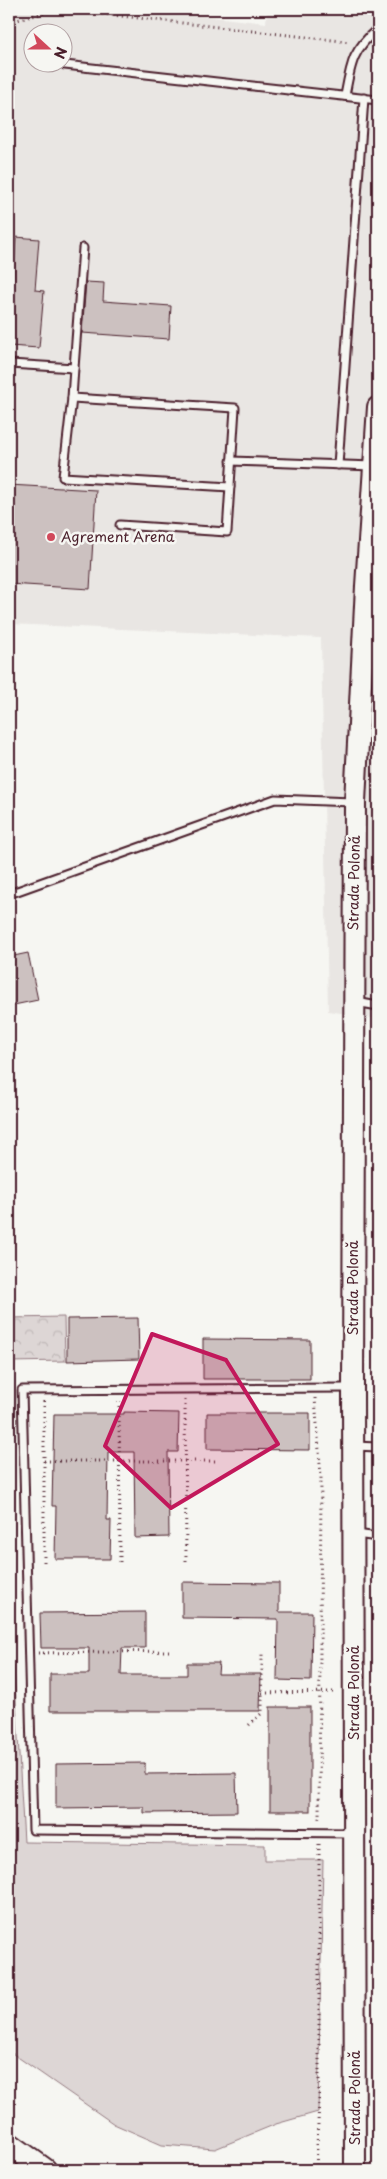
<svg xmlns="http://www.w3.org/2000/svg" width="387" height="2179" font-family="'Playpen Sans',sans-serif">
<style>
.built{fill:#e9e6e3;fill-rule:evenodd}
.park{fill:url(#park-crowns);stroke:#947a80}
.garden{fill:#ddd6d5;stroke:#947a80}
.building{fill:#ccc1c0;stroke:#4a1f2b}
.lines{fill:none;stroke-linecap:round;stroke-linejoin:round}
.lane-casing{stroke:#4a1f2b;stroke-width:11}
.secondary-casing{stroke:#4a1f2b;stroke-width:24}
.primary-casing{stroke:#4a1f2b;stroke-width:26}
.path{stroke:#4a1f2b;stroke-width:3;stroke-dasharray:1 4;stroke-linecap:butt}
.lane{stroke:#f6f6f2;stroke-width:7}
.secondary{stroke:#f6f6f2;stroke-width:20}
.primary{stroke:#f6f6f2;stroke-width:22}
.marked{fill:#c2185b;fill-opacity:0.2;stroke:#c2185b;stroke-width:4;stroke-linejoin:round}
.poi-dot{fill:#d1495b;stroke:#f6f6f2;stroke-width:2}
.labels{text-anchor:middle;stroke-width:5;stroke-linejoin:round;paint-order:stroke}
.poi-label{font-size:14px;fill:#4a1f2b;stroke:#f6f6f2;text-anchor:start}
.street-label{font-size:14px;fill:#4a1f2b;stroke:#f6f6f2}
</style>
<defs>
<pattern id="park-crowns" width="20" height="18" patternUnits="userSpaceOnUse" patternTransform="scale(1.25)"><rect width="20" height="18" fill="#ddd6d5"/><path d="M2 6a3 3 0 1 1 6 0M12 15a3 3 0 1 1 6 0" fill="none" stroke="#bfb7b7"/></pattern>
</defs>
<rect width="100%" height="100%" fill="#f6f6f2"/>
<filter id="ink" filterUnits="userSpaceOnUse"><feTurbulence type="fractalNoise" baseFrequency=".02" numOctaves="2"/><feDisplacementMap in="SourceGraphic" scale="10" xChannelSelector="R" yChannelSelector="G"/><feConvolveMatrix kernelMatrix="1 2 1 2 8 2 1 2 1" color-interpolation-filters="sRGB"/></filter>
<g filter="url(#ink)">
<path class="built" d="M 9,9 L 142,9 L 266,23 L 267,9 L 378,9 L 378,1019 L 328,1011 L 321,638 L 9,624 ZM 32,32 L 62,32 L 62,62 L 32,62 Z"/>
<path class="park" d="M 64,1317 L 65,1361 L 9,1362 L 9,1318 Z"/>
<path class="garden" d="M 9,1666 L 14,1666 L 24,1842 L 265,1845 L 265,1860 L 323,1860 L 318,2112 L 276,2124 L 215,2149 L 162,2145 L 114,2124 L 9,2051 Z"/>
<g class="building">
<path d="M 16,237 L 39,239 L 35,290 L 44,291 L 39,348 L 9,346 Z"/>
<path d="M 86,282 L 104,283 L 103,301 L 171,306 L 169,339 L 82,333 Z"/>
<path d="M 9,485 L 96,490 L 90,589 L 9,584 Z"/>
<path d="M 28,953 L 38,1000 L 9,1006 L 9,957 Z"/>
<path d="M 138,1318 L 139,1359 L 67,1361 L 67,1319 Z"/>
<path d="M 203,1339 L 310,1340 L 310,1379 L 203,1379 Z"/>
<path d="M 124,1412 L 179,1413 L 178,1452 L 168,1452 L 169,1537 L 135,1538 L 134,1452 L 108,1452 L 107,1520 L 111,1520 L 110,1559 L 55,1559 L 56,1506 L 52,1506 L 54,1414 L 124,1414 Z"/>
<path d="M 207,1413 L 310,1413 L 310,1450 L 207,1449 Z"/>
<path d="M 182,1582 L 279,1583 L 279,1612 L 312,1612 L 311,1681 L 277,1680 L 278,1619 L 182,1618 Z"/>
<path d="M 145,1612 L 145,1648 L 122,1648 L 121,1675 L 187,1675 L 187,1663 L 219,1663 L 218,1674 L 261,1674 L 260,1711 L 50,1711 L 50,1674 L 89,1674 L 89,1648 L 41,1648 L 40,1613 Z"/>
<rect x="270" y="1707" width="40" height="104"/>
<path d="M 145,1763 L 145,1774 L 236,1773 L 237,1812 L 144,1813 L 144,1807 L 56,1808 L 56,1764 Z"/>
</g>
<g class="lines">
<defs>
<g id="lane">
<path d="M 65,65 L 378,100"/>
<path d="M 345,96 C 351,63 352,51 378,28"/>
<path d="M 10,364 L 74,368 L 72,398 L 235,408 L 227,532 L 120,525"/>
<path d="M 74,368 L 83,248"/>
<path d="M 72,398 L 63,477 L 230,487"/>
<path d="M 231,461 L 373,466"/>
<path d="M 338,465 L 364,98"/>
<path d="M 9,894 L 275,799 L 352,802"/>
<path d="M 356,1002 L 378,1006"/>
<path d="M 350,1388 L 22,1390 L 33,1830 L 351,1833"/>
<path d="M 354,1446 L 378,1447"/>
<path d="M 356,1534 L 378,1537"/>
</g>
<path id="secondary" d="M 355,2170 L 353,1388 L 355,802 L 366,586 L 378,407"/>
<path id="primary" d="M 9,2144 L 45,2170"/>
</defs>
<use href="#lane" class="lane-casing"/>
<use href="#secondary" class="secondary-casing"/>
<use href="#primary" class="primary-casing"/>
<g class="path">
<path d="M 9,22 L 59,9 L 350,42"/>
<path d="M 315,1398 L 321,1477 L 319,1821"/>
<path d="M 185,1400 L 186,1562"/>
<path d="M 44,1401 L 44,1563"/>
<path d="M 119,1401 L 120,1563"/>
<path d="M 44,1461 L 218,1461"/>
<path d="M 38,1653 L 170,1651"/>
<path d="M 262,1693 L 336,1692"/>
<path d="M 249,1725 L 262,1713 L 262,1652"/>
<path d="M 316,2170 L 319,2100 L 319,1843"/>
</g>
<use href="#lane" class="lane"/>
<use href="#secondary" class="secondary"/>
<use href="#primary" class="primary"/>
</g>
</g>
<path class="marked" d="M 152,1334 L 226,1360 L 278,1444 L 171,1508 L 105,1446 Z"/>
<circle class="poi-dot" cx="51" cy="537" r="5"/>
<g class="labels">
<g class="poi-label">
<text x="61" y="542">Agrement Arena</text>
</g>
<g class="street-label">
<text transform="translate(354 883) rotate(-89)" y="5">Strada Polonă</text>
<text transform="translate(353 1288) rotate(-90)" y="5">Strada Polonă</text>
<text transform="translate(354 1693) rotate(-90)" y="5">Strada Polonă</text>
<text transform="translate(355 2098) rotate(-90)" y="5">Strada Polonă</text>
</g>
</g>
<rect width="387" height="2179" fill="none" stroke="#f6f6f2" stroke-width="30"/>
<rect x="15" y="15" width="357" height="2149" fill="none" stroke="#4a1f2b" stroke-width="2" filter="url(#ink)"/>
<g transform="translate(48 48) rotate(111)"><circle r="24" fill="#f6f6f2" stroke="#b1a0a2"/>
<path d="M0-4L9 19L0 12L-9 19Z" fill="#d1495b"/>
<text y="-8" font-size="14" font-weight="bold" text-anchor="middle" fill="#4a1f2b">N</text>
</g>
</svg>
